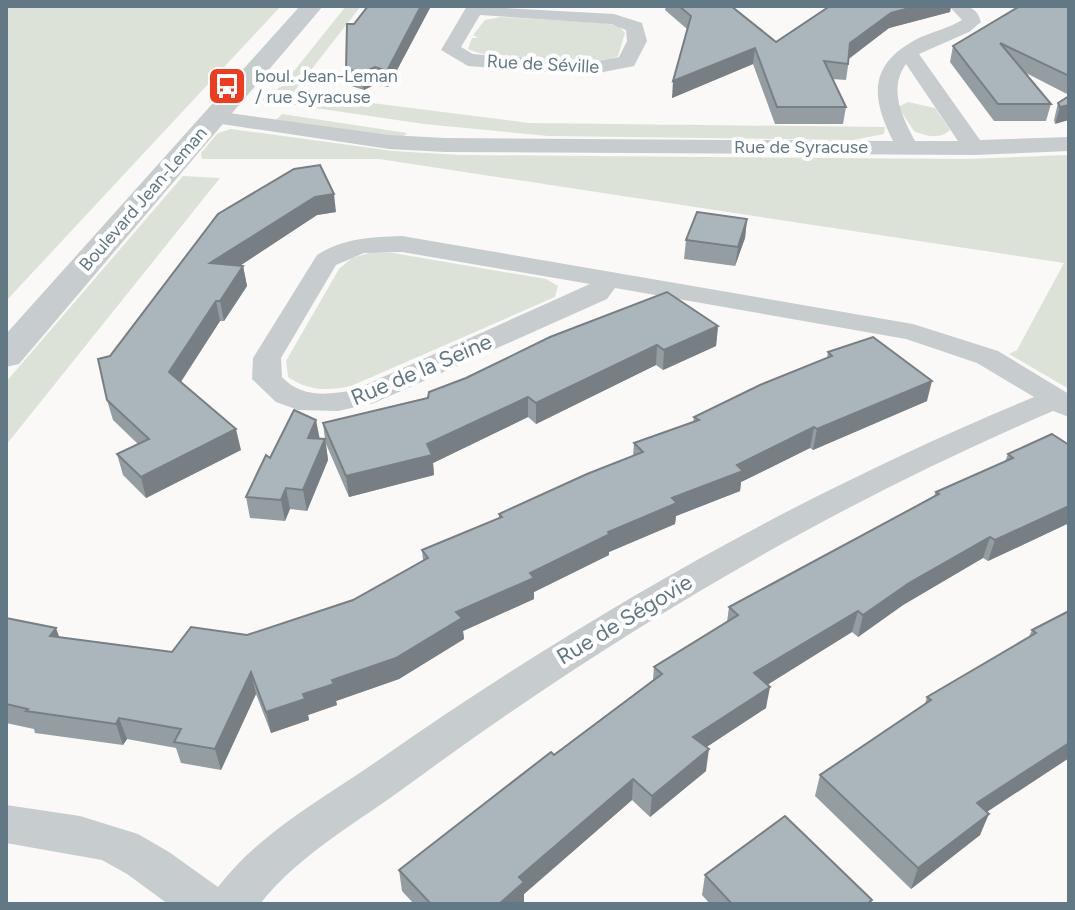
<svg xmlns="http://www.w3.org/2000/svg" width="1075" height="910" font-family="Figtree,sans-serif">
<style>
.green{fill:#dce2d8}
.lines{fill:none;stroke-linecap:round;stroke-linejoin:round}
.minor{fill:#c7cccf;fill-rule:evenodd}
.tertiary{fill:#c7cccf;fill-rule:evenodd}
.wall{fill:#939da2}
.shaded-wall{fill:#787f84}
.building{fill:#abb6bc;stroke:#787f84;stroke-width:2}
.labels{text-anchor:middle;stroke-width:8;stroke-linejoin:round;paint-order:stroke}
.far-street-label{font-size:18px;fill:#627985;stroke:#fff}
.far-poi-label{font-size:18px;fill:#627985;stroke:#fff;text-anchor:start}
.street-label{font-size:22px;fill:#627985;stroke:#fff}
</style>
<rect width="100%" height="100%" fill="#faf9f7"/>
<g class="green">
<path d="M 6,6 L 281,6 L 6,301 Z"/>
<path d="M 346,6 L 361,6 L 293,93 L 529,123 L 885,127 L 884,134 L 853,140 L 548,136 L 424,124 L 261,100 L 282,86 Z"/>
<path d="M 501,17 L 605,23 L 620,27 L 625,33 L 618,56 C 600,67 486,60 468,49 L 472,38 L 478,38 L 473,35 L 485,20 Z"/>
<path d="M 908,102 L 935,108 L 950,130 C 940,140 925,136 914,131 L 898,107 Z"/>
<path d="M 282,114 L 407,133 L 402,138 L 276,120 Z"/>
<path d="M 231,129 L 393,151 L 461,155 L 967,159 L 1069,155 L 1069,389 L 1009,354 L 1017,350 L 1064,263 L 379,159 L 202,159 L 201,153 L 218,133 Z"/>
<path d="M 183,176 L 220,178 L 6,445 L 6,382 Z"/>
<path d="M 373,252 L 393,253 L 546,279 L 558,286 L 555,297 L 351,386 C 328,391 308,391 288,377 L 286,361 L 339,269 L 352,258 Z"/>
</g>
<g class="lines">
<g class="minor">
<path d="M 467,6 L 614,14 L 642,23 L 647,41 L 634,66 L 588,75 L 468,66 L 441,50 ZM 480,15 L 611,24 L 626,30 L 627,41 L 619,57 L 588,63 L 473,54 L 461,47 Z"/>
<path d="M 949,6 C 965,6 976,4 981,22 L 969,32 L 919,54 L 980,140 L 1069,137 L 1069,151 L 974,155 L 445,152 L 389,149 L 215,123 L 204,117 L 215,111 L 389,135 L 445,138 L 893,141 C 869,94 870,62 921,37 C 935,31 949,28 962,20 ZM 906,64 L 958,141 L 915,141 C 902,117 888,89 906,64 Z"/>
<path d="M 402,236 L 913,324 L 998,351 L 1069,394 L 1069,417 L 1053,411 C 824,509 612,635 411,783 C 360,821 299,854 260,904 L 168,904 L 127,874 L 102,860 L 6,843 L 6,805 L 80,816 L 138,834 L 169,852 L 218,887 C 261,831 326,797 383,757 C 588,614 803,492 1034,397 L 977,363 L 906,339 L 615,288 L 607,299 L 374,403 L 338,411 L 298,410 L 276,402 L 252,379 L 253,358 L 317,255 C 344,238 371,237 402,236 ZM 402,252 L 590,284 L 354,390 C 328,395 301,398 282,377 L 281,358 L 336,265 L 364,253 Z"/>
</g>
<path class="tertiary" d="M 300,6 L 323,6 L 19,364 L 6,367 L 6,334 Z"/>
</g>
<g class="wall">
<path d="M 431,6 L 388,87 L 376,84 L 364,90 L 348,85 L 346,69 L 354,24 Z"/>
<path d="M 666,6 L 731,6 L 776,42 L 829,7 L 827,6 L 951,6 L 950,12 L 889,28 L 849,59 L 846,80 L 832,79 L 846,107 L 843,124 L 775,124 L 753,64 L 672,98 L 687,29 L 665,10 Z"/>
<path d="M 1069,10 L 1069,95 L 1026,73 L 1051,104 L 1046,121 L 994,121 L 950,62 L 953,46 Z"/>
<path d="M 1069,96 L 1055,124 L 1054,120 L 1058,103 Z"/>
<path d="M 336,212 L 317,215 L 239,266 L 243,266 L 247,286 L 224,321 L 220,321 L 181,382 L 241,450 L 146,498 L 123,475 L 117,454 L 138,444 L 113,420 L 107,400 L 218,214 Z"/>
<path d="M 747,219 L 745,238 L 735,266 L 684,259 L 686,240 Z"/>
<path d="M 718,326 L 716,346 L 663,370 L 656,365 L 536,424 L 528,417 L 433,463 L 434,475 L 349,497 L 326,444 L 328,460 L 307,511 L 290,509 L 285,521 L 250,518 L 246,497 L 270,458 L 319,439 L 325,439 L 323,423 Z"/>
<path d="M 828,352 L 927,401 L 813,450 L 810,448 L 741,482 L 740,491 L 676,516 L 675,524 L 609,552 L 609,555 L 534,592 L 534,599 L 463,631 L 464,639 L 399,679 L 336,701 L 337,705 L 308,715 L 309,720 L 271,733 L 256,694 L 221,770 L 181,763 L 176,748 L 127,739 L 123,745 L 35,733 L 34,729 L 6,723 L 6,618 L 60,637 L 172,652 L 247,635 L 353,600 L 423,560 L 422,550 L 499,519 L 499,514 L 633,456 L 634,443 L 693,422 L 694,417 L 827,358 Z"/>
<path d="M 1069,445 L 1069,525 L 1067,524 L 988,561 L 983,558 L 903,605 L 858,637 L 852,632 L 767,684 L 766,708 L 706,747 L 706,771 L 650,817 L 632,800 L 524,894 L 523,904 L 414,904 L 402,891 L 399,870 L 653,680 L 654,667 L 727,622 L 729,607 L 934,496 L 936,492 L 1005,462 L 1008,454 Z"/>
<path d="M 1069,611 L 1069,758 L 987,812 L 980,835 L 911,889 L 815,796 L 820,775 L 925,704 L 927,697 L 1029,637 L 1032,630 Z"/>
<path d="M 705,875 L 870,904 L 710,904 L 702,895 Z"/>
</g>
<g class="shaded-wall">
<path d="M 421,6 L 431,6 L 388,87 L 387,71 Z"/>
<path d="M 917,6 L 951,6 L 950,12 L 889,28 L 848,59 L 850,43 L 891,13 Z"/>
<path d="M 755,48 L 753,64 L 672,98 L 673,81 Z"/>
<path d="M 375,67 L 376,84 L 364,90 L 362,73 Z"/>
<path d="M 1069,105 L 1069,120 L 1055,124 L 1060,107 Z"/>
<path d="M 334,194 L 336,212 L 317,215 L 214,283 L 210,263 L 315,197 Z"/>
<path d="M 747,219 L 745,238 L 735,266 L 738,247 Z"/>
<path d="M 243,266 L 247,286 L 224,321 L 220,301 Z"/>
<path d="M 216,301 L 220,321 L 174,392 L 169,372 Z"/>
<path d="M 718,326 L 716,346 L 663,370 L 664,350 Z"/>
<path d="M 657,345 L 656,365 L 536,424 L 536,403 Z"/>
<path d="M 932,381 L 927,401 L 813,450 L 817,429 Z"/>
<path d="M 528,397 L 528,417 L 433,463 L 434,475 L 349,497 L 346,476 L 427,444 Z"/>
<path d="M 316,420 L 320,440 L 308,438 Z"/>
<path d="M 814,427 L 810,448 L 741,482 L 740,491 L 676,516 L 675,524 L 609,552 L 609,555 L 534,592 L 534,599 L 463,631 L 464,639 L 399,679 L 336,701 L 337,705 L 308,715 L 309,720 L 271,733 L 266,712 L 332,680 L 456,612 L 672,498 Z"/>
<path d="M 236,429 L 241,450 L 146,498 L 141,477 Z"/>
<path d="M 325,439 L 328,460 L 307,511 L 303,490 Z"/>
<path d="M 286,488 L 290,509 L 285,521 L 281,500 Z"/>
<path d="M 1069,506 L 1069,519 L 1067,524 L 988,561 L 995,540 Z"/>
<path d="M 990,537 L 983,558 L 903,605 L 858,637 L 863,615 L 909,583 Z"/>
<path d="M 858,611 L 852,632 L 751,695 L 754,673 Z"/>
<path d="M 56,628 L 64,650 L 50,636 Z"/>
<path d="M 251,672 L 256,694 L 221,770 L 215,749 Z"/>
<path d="M 770,687 L 766,708 L 690,758 L 693,737 Z"/>
<path d="M 119,718 L 127,739 L 123,745 L 116,724 Z"/>
<path d="M 1069,743 L 1069,758 L 968,824 L 977,803 Z"/>
<path d="M 709,749 L 706,771 L 650,817 L 652,796 Z"/>
<path d="M 633,779 L 632,800 L 524,894 L 524,903 L 499,904 L 519,877 Z"/>
<path d="M 989,814 L 980,835 L 911,889 L 918,868 Z"/>
</g>
<g class="building">
<path d="M 368,6 L 421,6 L 387,71 L 375,67 L 362,73 L 346,69 L 347,24 L 354,24 Z"/>
<path d="M 679,6 L 731,6 L 776,42 L 830,6 L 917,6 L 891,13 L 850,43 L 848,64 L 824,61 L 846,107 L 777,107 L 755,48 L 673,81 L 691,16 Z"/>
<path d="M 1020,6 L 1068,6 L 1069,10 L 1069,76 L 1000,43 L 1051,104 L 998,104 L 953,46 Z"/>
<path d="M 1069,96 L 1069,105 L 1060,107 L 1058,103 Z"/>
<path d="M 320,165 L 334,194 L 315,197 L 210,263 L 243,266 L 220,301 L 216,301 L 169,372 L 236,429 L 141,477 L 117,454 L 149,439 L 107,400 L 98,359 L 110,356 L 218,214 L 294,169 Z"/>
<path d="M 697,212 L 747,219 L 738,247 L 686,240 Z"/>
<path d="M 667,292 L 718,326 L 664,350 L 657,345 L 536,403 L 528,397 L 427,444 L 432,455 L 346,476 L 323,423 L 428,398 L 429,392 L 466,378 L 550,337 Z"/>
<path d="M 873,337 L 932,381 L 817,429 L 814,427 L 737,465 L 743,471 L 672,498 L 677,503 L 608,532 L 610,534 L 530,573 L 534,578 L 456,612 L 462,618 L 396,658 L 332,680 L 334,684 L 303,694 L 305,699 L 266,712 L 251,672 L 215,749 L 174,742 L 181,729 L 119,718 L 116,724 L 26,711 L 28,709 L 6,704 L 6,618 L 56,628 L 50,636 L 172,652 L 191,627 L 247,635 L 353,600 L 428,558 L 422,550 L 502,517 L 499,514 L 587,474 L 643,452 L 634,443 L 699,420 L 694,417 L 760,385 L 832,356 L 828,352 Z"/>
<path d="M 294,410 L 316,420 L 308,438 L 325,439 L 303,490 L 286,488 L 281,500 L 246,497 L 266,455 L 270,458 Z"/>
<path d="M 1052,434 L 1069,445 L 1069,506 L 995,540 L 990,537 L 909,583 L 863,615 L 858,611 L 754,673 L 770,687 L 693,737 L 709,749 L 652,796 L 633,779 L 519,877 L 524,882 L 499,904 L 431,904 L 399,870 L 551,752 L 554,755 L 662,674 L 654,667 L 738,615 L 729,607 L 939,494 L 936,492 L 1013,458 L 1008,454 Z"/>
<path d="M 1069,611 L 1069,743 L 977,803 L 989,814 L 918,868 L 820,775 L 931,700 L 927,697 L 1036,633 L 1032,630 Z"/>
<path d="M 785,816 L 872,900 L 867,904 L 732,904 L 705,875 Z"/>
</g>
<defs>
<symbol id="bus-square" viewBox="-11 -11 22 22"><rect x="-9" y="-9" width="18" height="18" rx="4" fill="#f23b1e" stroke="#fff"/><path d="M-5-6H5V4H4V6H2V4H-2V6H-4V4H-5ZM-3.5-4V0h7V-4ZM-3.5 1.2v1.5H-2V1.2ZM2 1.2v1.5H3.5V1.2Z" fill="#fff"/></symbol>
</defs>
<g fill-rule="evenodd">
<use href="#bus-square" x="205" y="64" width="44" height="44"/>
</g>
<g class="labels">
<g class="far-street-label">
<text transform="translate(543 64) rotate(3)" y="6">Rue de Séville</text>
<text x="801" y="153">Rue de Syracuse</text>
<text transform="translate(143 199) rotate(-49)" y="6">Boulevard Jean-Leman</text>
</g>
<g class="far-poi-label">
<text x="255" y="82">boul. Jean-Leman<tspan x="255" dy="21">/ rue Syracuse</tspan></text>
</g>
<g class="street-label">
<text transform="translate(421 369) rotate(-23)" y="8">Rue de la Seine</text>
<text transform="translate(624 619) rotate(-31)" y="8">Rue de Ségovie</text>
</g>
</g>
<rect width="1075" height="910" fill="none" stroke="#627985" stroke-width="16"/>
</svg>
